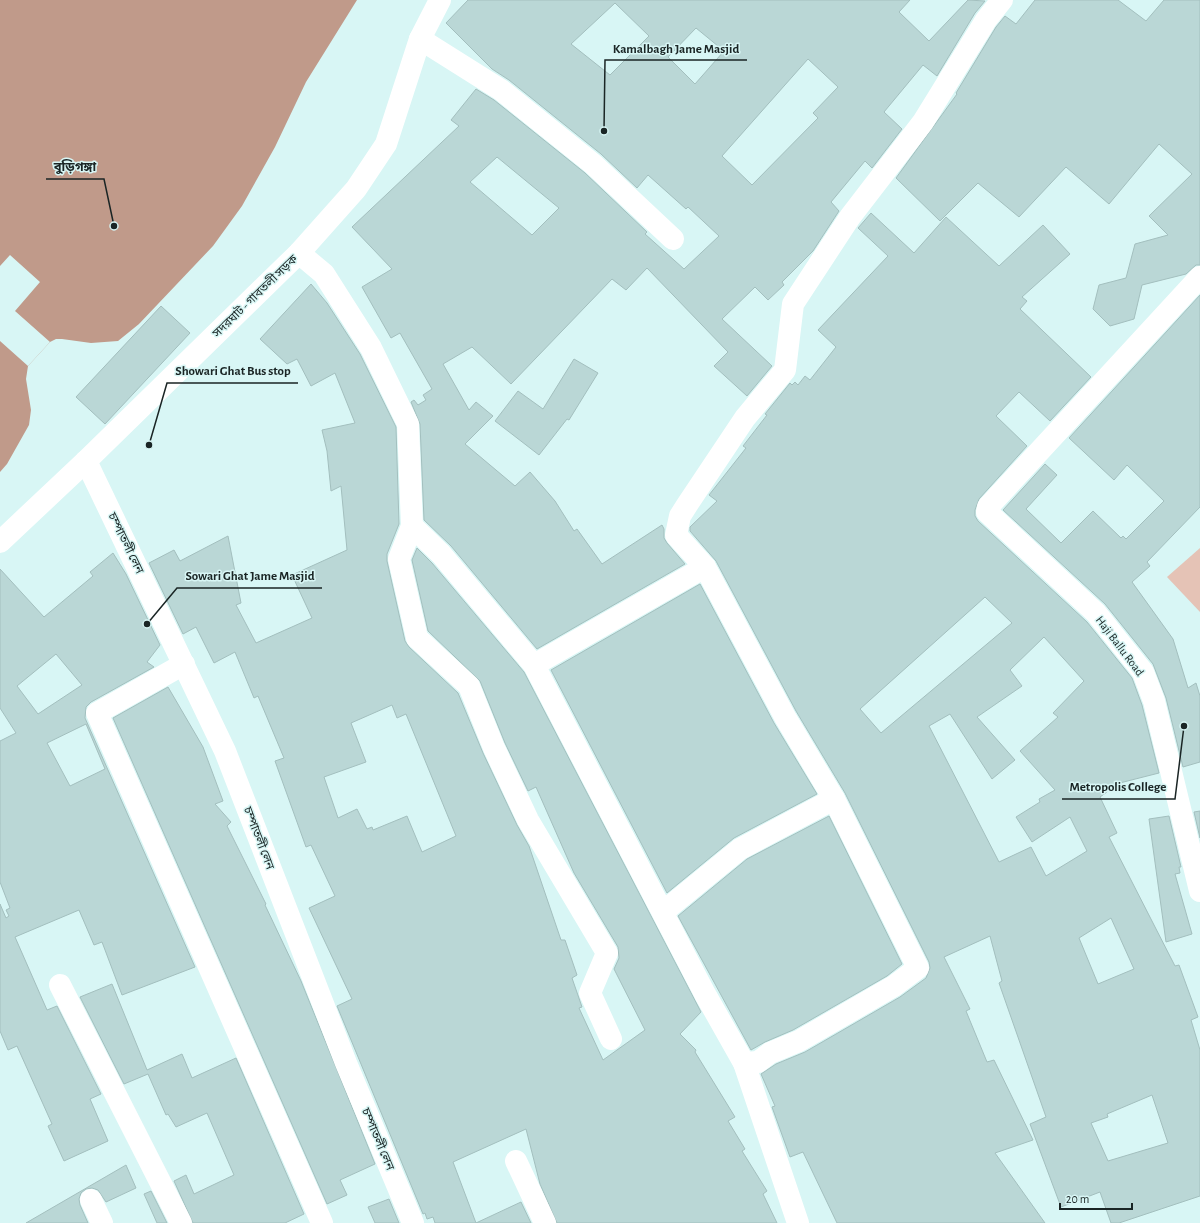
<svg xmlns="http://www.w3.org/2000/svg" width="1200" height="1223" font-family="'Alegreya Sans','Noto Sans Bengali',sans-serif">
<style>
.green{fill:#e5c3b6}
.water{fill:#c09a8a}
.pier{fill:#d8f6f5}
.building{fill:#bad7d6;stroke:#a3bfbe;fill-rule:evenodd}
.lines{fill:none;stroke-linecap:round;stroke-linejoin:round}
.street{stroke:#fff;stroke-width:22}
.highway{stroke:#fff;stroke-width:22}
.labels{text-anchor:middle;stroke-width:3;stroke-linejoin:round;paint-order:stroke}
.street-label{font-size:12px;fill:#1a2525;stroke:#d8f6f5}
.leader{fill:none;stroke:#1a2525;stroke-width:1.5}
.callout-dot{fill:#1a2525;stroke:#d8f6f5;stroke-width:1.5}
.callout-label{font-size:13px;text-anchor:middle;font-weight:bold;fill:#1a2525;stroke:#d8f6f5;stroke-width:3;stroke-linejoin:round;paint-order:stroke}
</style>
<rect width="100%" height="100%" fill="#d8f6f5"/>
<path class="green" d="M 1200,548 L 1200,612 L 1167,577 Z"/>
<path class="water" d="M 0,0 L 357,0 L 306,82 L 275,147 L 242,206 L 213,246 L 139,324 L 118,341 L 91,343 L 62,339 L 56,339 L 50,342 L 28,366 L 26,379 L 31,410 L 29,425 L 7,464 L 0,472 Z"/>
<path class="pier" d="M 10,255 L 40,282 L 15,311 L 50,342 L 28,366 L 0,341 L 0,266 Z"/>
<g class="building">
<path d="M 468,0 L 910,0 L 899,12 L 929,41 L 968,0 L 985,1 L 975,13 L 937,76 L 923,65 L 884,112 L 902,129 L 872,168 L 865,161 L 831,202 L 839,211 L 813,251 L 782,282 L 784,285 L 768,300 L 755,287 L 722,319 L 772,366 L 747,396 L 714,366 L 728,352 L 647,268 L 626,290 L 612,279 L 511,384 L 472,347 L 443,364 L 469,410 L 476,402 L 493,416 L 465,444 L 515,486 L 530,472 L 555,501 L 574,531 L 577,529 L 602,564 L 662,525 L 664,529 L 664,538 L 667,543 L 685,564 L 537,649 L 451,546 L 424,520 L 420,424 L 411,402 L 414,400 L 418,405 L 426,400 L 423,395 L 432,389 L 400,333 L 391,338 L 362,287 L 392,269 L 352,227 L 459,126 L 451,120 L 476,89 L 494,100 L 585,173 L 647,232 L 645,234 L 684,269 L 719,236 L 688,207 L 686,209 L 648,175 L 637,188 L 601,154 L 509,80 L 492,69 L 446,23 ZM 615,3 L 649,36 L 610,75 L 571,44 ZM 696,28 L 724,51 L 695,84 L 668,57 ZM 808,59 L 838,87 L 813,113 L 818,118 L 752,185 L 722,156 ZM 497,157 L 559,208 L 532,235 L 470,182 Z"/>
<path d="M 1035,0 L 1118,0 L 1146,21 L 1164,0 L 1200,0 L 1200,265 L 1196,265 L 1186,274 L 1142,285 L 1134,319 L 1110,326 L 1093,309 L 1099,285 L 1126,278 L 1135,244 L 1168,235 L 1149,216 L 1192,174 L 1159,144 L 1109,204 L 1066,167 L 1019,217 L 978,183 L 940,221 L 896,178 L 957,94 L 956,93 L 996,27 L 1005,16 L 1016,24 Z"/>
<path d="M 871,213 L 914,253 L 946,217 L 999,266 L 1043,225 L 1070,254 L 1022,297 L 1027,301 L 1020,309 L 1091,377 L 1050,421 L 1019,392 L 996,416 L 1027,446 L 979,499 L 975,510 L 975,516 L 978,521 L 1087,622 L 1132,678 L 1142,705 L 1159,773 L 1104,787 L 1107,792 L 1100,797 L 1117,833 L 1109,837 L 1175,966 L 1179,965 L 1198,1017 L 1191,1020 L 1200,1050 L 1200,1196 L 1119,1223 L 1111,1223 L 1100,1192 L 1061,1207 L 1030,1124 L 1046,1117 L 999,983 L 1002,981 L 990,936 L 944,957 L 970,1009 L 966,1011 L 987,1062 L 994,1060 L 1033,1140 L 995,1153 L 1045,1223 L 837,1223 L 803,1152 L 790,1157 L 772,1107 L 775,1106 L 761,1074 L 776,1064 L 805,1052 L 900,997 L 926,978 L 930,968 L 929,962 L 845,793 L 796,711 L 716,561 L 690,531 L 690,527 L 717,501 L 709,495 L 746,448 L 743,446 L 767,415 L 765,414 L 790,383 L 792,385 L 795,382 L 798,385 L 805,376 L 810,380 L 836,347 L 818,330 L 888,256 L 858,228 ZM 985,597 L 1012,623 L 881,733 L 860,709 ZM 1044,637 L 1084,681 L 1053,713 L 1058,717 L 1020,751 L 1055,790 L 1039,799 L 1040,802 L 1016,817 L 1032,842 L 1070,817 L 1087,851 L 1046,876 L 1031,847 L 999,862 L 929,726 L 950,714 L 992,779 L 1015,760 L 977,717 L 1022,686 L 1010,670 ZM 1111,918 L 1134,969 L 1098,984 L 1079,938 ZM 1152,1095 L 1168,1143 L 1108,1161 L 1091,1123 L 1108,1117 L 1107,1114 Z"/>
<path d="M 311,284 L 327,303 L 360,354 L 396,427 L 399,524 L 387,554 L 387,561 L 405,641 L 409,647 L 458,693 L 483,753 L 517,825 L 529,846 L 561,940 L 565,940 L 577,975 L 572,978 L 582,1007 L 579,1008 L 603,1060 L 645,1030 L 614,969 L 619,958 L 618,947 L 574,873 L 536,787 L 528,791 L 505,743 L 480,681 L 428,631 L 412,560 L 417,548 L 432,563 L 524,672 L 701,1012 L 680,1034 L 696,1050 L 695,1052 L 735,1117 L 728,1121 L 745,1149 L 742,1151 L 767,1191 L 763,1194 L 777,1223 L 557,1223 L 540,1184 L 526,1129 L 453,1162 L 476,1223 L 521,1202 L 531,1223 L 435,1223 L 433,1217 L 427,1219 L 425,1213 L 423,1214 L 337,1006 L 352,999 L 309,908 L 335,896 L 311,845 L 306,847 L 275,761 L 284,758 L 258,696 L 254,698 L 235,652 L 214,663 L 196,627 L 183,634 L 149,563 L 174,550 L 180,561 L 228,536 L 241,603 L 236,605 L 256,643 L 312,618 L 292,575 L 347,550 L 341,486 L 331,491 L 327,451 L 322,430 L 355,423 L 335,373 L 311,386 L 297,359 L 287,364 L 260,339 ZM 392,705 L 397,718 L 406,714 L 456,836 L 422,852 L 407,816 L 373,830 L 372,827 L 367,829 L 357,809 L 338,818 L 324,777 L 366,762 L 351,723 Z"/>
<path d="M 1200,295 L 1200,507 L 1147,562 L 1150,566 L 1132,582 L 1173,639 L 1188,688 L 1196,683 L 1200,696 L 1200,762 L 1183,767 L 1166,698 L 1153,664 L 1105,604 L 1003,510 L 1045,464 L 1057,475 L 1026,509 L 1061,543 L 1093,511 L 1121,538 L 1123,536 L 1126,539 L 1164,501 L 1127,465 L 1114,480 L 1069,438 Z"/>
<path d="M 161,306 L 190,333 L 105,424 L 76,397 Z"/>
<path d="M 574,359 L 598,373 L 569,420 L 567,419 L 539,455 L 495,421 L 518,391 L 543,409 Z"/>
<path d="M 113,553 L 126,574 L 160,645 L 147,662 L 154,667 L 91,702 L 86,707 L 85,718 L 195,967 L 122,995 L 102,942 L 94,945 L 79,910 L 15,937 L 47,1010 L 57,1006 L 101,1094 L 90,1099 L 108,1141 L 64,1161 L 48,1126 L 52,1124 L 17,1046 L 8,1050 L 0,1031 L 0,904 L 6,918 L 9,916 L 6,910 L 10,908 L 0,882 L 0,741 L 16,733 L 0,708 L 0,569 L 44,617 L 93,576 L 90,572 ZM 56,654 L 82,685 L 38,714 L 17,686 ZM 86,724 L 105,769 L 70,786 L 47,743 Z"/>
<path d="M 700,584 L 774,723 L 817,794 L 734,838 L 667,893 L 551,670 Z"/>
<path d="M 168,687 L 203,747 L 223,801 L 215,804 L 231,822 L 227,826 L 266,904 L 265,905 L 301,981 L 375,1164 L 340,1180 L 347,1195 L 327,1204 L 113,718 Z"/>
<path d="M 1200,811 L 1200,838 L 1194,812 Z"/>
<path d="M 829,816 L 902,964 L 887,976 L 793,1030 L 765,1042 L 751,1050 L 678,916 L 747,859 Z"/>
<path d="M 1169,816 L 1181,867 L 1179,867 L 1180,873 L 1175,874 L 1192,934 L 1166,942 L 1149,819 Z"/>
<path d="M 112,984 L 147,1070 L 182,1054 L 192,1078 L 236,1058 L 304,1214 L 285,1223 L 193,1223 L 174,1181 L 186,1175 L 194,1194 L 234,1175 L 207,1113 L 176,1127 L 168,1114 L 166,1115 L 148,1074 L 124,1084 L 80,997 Z"/>
<path d="M 126,1165 L 136,1188 L 106,1202 L 98,1190 L 92,1188 L 86,1189 L 81,1193 L 79,1199 L 80,1205 L 88,1223 L 26,1223 Z"/>
<path d="M 151,1191 L 167,1223 L 157,1223 L 144,1194 Z"/>
<path d="M 389,1199 L 399,1223 L 375,1223 L 368,1207 Z"/>
</g>
<g class="lines">
<g class="street">
<path d="M 420,39 L 501,90 L 593,164 L 673,239"/>
<path d="M 299,253 L 324,274 L 371,348 L 408,424 L 412,526 L 441,554 L 534,665 L 705,994 L 744,1063 L 798,1223"/>
<path d="M 1200,277 L 988,507 L 987,512 L 1096,613 L 1143,672 L 1154,701 L 1200,891"/>
<path d="M 86,461 L 225,751 L 346,1063 L 413,1223"/>
<path d="M 412,526 L 399,559 L 417,638 L 469,686 L 494,748 L 528,820 L 607,953 L 590,993 L 611,1039"/>
<path d="M 184,664 L 97,713 L 322,1223"/>
<path d="M 534,665 L 705,567"/>
<path d="M 663,912 L 740,849 L 834,799"/>
<path d="M 60,985 L 181,1223"/>
<path d="M 744,1063 L 758,1062 L 770,1053 L 799,1041 L 894,986 L 918,968 L 834,799 L 785,717 L 705,567 L 676,535 L 680,516 L 687,505 L 745,418 L 785,370 L 793,304 L 850,217 L 923,122 L 986,20 L 1002,0"/>
<path d="M 516,1161 L 545,1223"/>
<path d="M 91,1200 L 102,1223"/>
</g>
<path class="highway" d="M 0,542 L 86,461 L 299,253 L 356,189 L 386,144 L 420,39 L 440,0"/>
</g>
<g class="labels">
<g class="street-label">
<text transform="translate(255 296) rotate(-44)" y="4">সদরঘাট - গাবতলী সড়ক</text>
<text transform="translate(126 543) rotate(64)" y="4">চম্পাতলী লেন</text>
<text transform="translate(1120 646) rotate(53)" y="4">Haji Ballu Road</text>
<text transform="translate(259 838) rotate(69)" y="4">চম্পাতলী লেন</text>
<text transform="translate(378 1139) rotate(67)" y="4">চম্পাতলী লেন</text>
</g>
</g>
<path class="leader" d="M604 131L605 60H747M114 226L104 179H46M149 445L167 383H298M147 624L177 588H322M1184 726L1175 799H1062"/>
<g class="callout-dot">
<circle cx="604" cy="131" r="4"/>
<circle cx="114" cy="226" r="4"/>
<circle cx="149" cy="445" r="4"/>
<circle cx="147" cy="624" r="4"/>
<circle cx="1184" cy="726" r="4"/>
</g>
<g class="callout-label">
<text x="676" y="53">Kamalbagh Jame Masjid</text>
<text x="75" y="171">বুড়িগঙ্গা</text>
<text x="233" y="375">Showari Ghat Bus stop</text>
<text x="250" y="580">Sowari Ghat Jame Masjid</text>
<text x="1118" y="791">Metropolis College</text>
</g>
<path d="M1060 1203v6h72v-6" fill="none" stroke="#1a2525" stroke-width="2"/>
<text x="1066" y="1203" font-size="12" fill="#1a2525" stroke="#d8f6f5" stroke-width="3" paint-order="stroke">20 m</text>
</svg>
